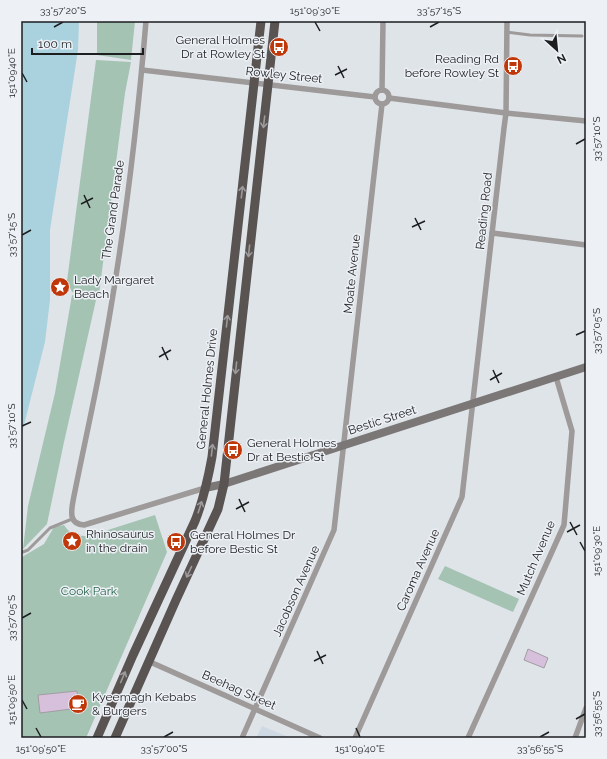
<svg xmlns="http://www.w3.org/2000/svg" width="607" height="759" font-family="Raleway,sans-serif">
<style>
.built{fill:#cfd9e4}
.green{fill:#a4c3b3}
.water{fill:#aad2de}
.building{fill:#d7c0db;stroke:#a19da2}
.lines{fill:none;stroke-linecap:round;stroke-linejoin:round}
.service{stroke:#9d9a99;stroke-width:3}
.minor{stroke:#9d9a99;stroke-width:5.5}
.secondary{stroke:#7b7776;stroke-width:8}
.trunk{stroke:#595352;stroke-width:9}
.oneway{stroke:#9c9a9c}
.ticks{fill:none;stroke:#1d1e20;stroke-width:1.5}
.labels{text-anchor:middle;stroke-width:3;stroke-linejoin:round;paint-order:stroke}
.poi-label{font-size:12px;fill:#1d1e20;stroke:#edf1f6;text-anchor:start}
.street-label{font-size:12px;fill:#1d1e20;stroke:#edf1f6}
.park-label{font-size:12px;fill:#29644b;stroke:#edf1f6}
.neatline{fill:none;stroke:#1d1e20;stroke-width:1.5}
.ticks-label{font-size:10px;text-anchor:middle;fill:#1d1e20}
</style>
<rect width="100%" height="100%" fill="#dfe4e9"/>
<path class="built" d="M 262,726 L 291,738 L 256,738 Z"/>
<g class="green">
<path d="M 97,21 L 135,21 L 131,60 L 97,55 Z"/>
<path d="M 96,60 L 131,62 L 125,93 L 99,294 L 97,297 L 72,292 L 67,281 Z"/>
<path d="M 72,295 L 96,300 L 64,442 L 47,524 L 23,549 L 28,506 L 55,393 Z"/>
<path d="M 155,515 L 167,552 L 86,738 L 21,738 L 22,557 L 44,544 L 54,527 L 64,525 C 70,535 78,536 89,536 Z"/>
<path d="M 445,566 L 519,599 L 513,612 L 438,579 Z"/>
</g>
<path class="water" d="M 21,21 L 79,21 L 78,50 L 50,230 L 50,300 L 45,342 L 21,437 Z"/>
<g class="building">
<path d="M 528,649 L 548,658 L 544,668 L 524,660 Z"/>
<path d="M 77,691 L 79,708 L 40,713 L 38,695 Z"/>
</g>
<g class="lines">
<g class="service">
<path d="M 506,32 L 530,35 L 582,36"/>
<path d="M 23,552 L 28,550 L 50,528 L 72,519"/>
</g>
<g class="minor">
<path d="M 146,21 C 136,141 121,261 98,379 C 90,420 81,460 73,501 C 71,512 69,524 84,525 L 205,488"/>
<path d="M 142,70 L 375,97"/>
<circle cx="382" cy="97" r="7"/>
<path d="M 382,90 L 383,21"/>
<path d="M 389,98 L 506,113 L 586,121"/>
<path d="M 492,233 L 586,245"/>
<path d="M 148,661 L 320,738"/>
<path d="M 242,738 L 334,530 L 382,104"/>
<path d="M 355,738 L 462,497 L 504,128 L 506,113 L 507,21"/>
<path d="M 468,738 L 564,525 L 572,431 L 556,377"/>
<path d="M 575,738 L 586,708"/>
</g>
<path class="secondary" d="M 205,488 L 224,484 L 586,367"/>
<g class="trunk">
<path d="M 97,738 L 133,655 L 195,521 C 203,501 208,479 212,457 L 261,21"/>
<path d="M 115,738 L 176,600 L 218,509 L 224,484 L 275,21"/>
</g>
</g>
<defs><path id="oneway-shaft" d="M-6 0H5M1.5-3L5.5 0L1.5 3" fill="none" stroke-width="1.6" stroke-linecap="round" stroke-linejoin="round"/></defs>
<g class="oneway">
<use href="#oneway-shaft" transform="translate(264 122) rotate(97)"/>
<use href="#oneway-shaft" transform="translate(242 192) rotate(-83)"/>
<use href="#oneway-shaft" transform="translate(249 251) rotate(96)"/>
<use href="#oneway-shaft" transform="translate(227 321) rotate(-84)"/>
<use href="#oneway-shaft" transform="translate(236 368) rotate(96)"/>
<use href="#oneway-shaft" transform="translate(212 450) rotate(-84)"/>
<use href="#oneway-shaft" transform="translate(200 507) rotate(-72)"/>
<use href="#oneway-shaft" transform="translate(189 572) rotate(115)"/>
<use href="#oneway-shaft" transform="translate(123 677) rotate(-67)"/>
</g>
<path class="ticks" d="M 315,22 L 320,31M 54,27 L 63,22M 430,27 L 439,22M 338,66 L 344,78M 22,73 L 27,82M 335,75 L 347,69M 576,144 L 585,139M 84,195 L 90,208M 81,204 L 93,198M 415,218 L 421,230M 412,227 L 425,221M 22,235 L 31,230M 576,335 L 585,331M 162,347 L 168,360M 159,357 L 171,350M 493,370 L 499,383M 490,380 L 502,373M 22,426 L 31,422M 239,499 L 245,512M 236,509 L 249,502M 570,522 L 577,535M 567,532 L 580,525M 580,542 L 585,551M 22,618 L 31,613M 317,651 L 323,664M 314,661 L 326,655M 22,700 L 27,709M 576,719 L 585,714M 36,728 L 41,737M 356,728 L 360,737M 164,737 L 173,732M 540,737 L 549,732"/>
<defs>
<symbol id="bus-disc" viewBox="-11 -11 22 22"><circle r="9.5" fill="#c0380a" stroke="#edf1f6"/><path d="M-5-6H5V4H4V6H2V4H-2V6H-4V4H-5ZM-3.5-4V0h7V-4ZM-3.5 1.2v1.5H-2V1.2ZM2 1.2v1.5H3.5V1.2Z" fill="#fff"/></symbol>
<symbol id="sight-disc" viewBox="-11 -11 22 22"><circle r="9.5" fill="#c0380a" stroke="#edf1f6"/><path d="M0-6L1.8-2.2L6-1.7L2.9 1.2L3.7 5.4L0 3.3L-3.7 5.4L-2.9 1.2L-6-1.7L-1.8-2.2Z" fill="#fff"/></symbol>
<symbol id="cafe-disc" viewBox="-11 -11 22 22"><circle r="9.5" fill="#c0380a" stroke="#edf1f6"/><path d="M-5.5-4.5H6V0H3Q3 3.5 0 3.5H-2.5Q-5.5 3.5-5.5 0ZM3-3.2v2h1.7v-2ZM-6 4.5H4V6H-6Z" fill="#fff"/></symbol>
</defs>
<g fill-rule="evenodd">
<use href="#bus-disc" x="268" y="36" width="22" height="22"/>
<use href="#bus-disc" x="502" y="55" width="22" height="22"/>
<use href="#sight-disc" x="49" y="276" width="22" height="22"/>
<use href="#bus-disc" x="222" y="439" width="22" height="22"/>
<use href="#sight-disc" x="61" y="530" width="22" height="22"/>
<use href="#bus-disc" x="165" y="531" width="22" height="22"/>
<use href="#cafe-disc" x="67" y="693" width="22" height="22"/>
</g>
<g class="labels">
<g class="poi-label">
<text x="265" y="44" text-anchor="end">General Holmes<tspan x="265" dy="14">Dr at Rowley St</tspan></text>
<text x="499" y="63" text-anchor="end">Reading Rd<tspan x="499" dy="14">before Rowley St</tspan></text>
<text x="74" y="284">Lady Margaret<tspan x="74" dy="14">Beach</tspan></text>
<text x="247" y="447">General Holmes<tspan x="247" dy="14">Dr at Bestic St</tspan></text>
<text x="86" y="538">Rhinosaurus<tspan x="86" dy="14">in the drain</tspan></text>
<text x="190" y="539">General Holmes Dr<tspan x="190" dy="14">before Bestic St</tspan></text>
<text x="92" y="701">Kyeemagh Kebabs<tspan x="92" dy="14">&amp; Burgers</tspan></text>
</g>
<g class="street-label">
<text transform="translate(284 75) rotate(6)" y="4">Rowley Street</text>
<text transform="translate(113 210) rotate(-82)" y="4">The Grand Parade</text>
<text transform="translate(484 211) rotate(-84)" y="4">Reading Road</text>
<text transform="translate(352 274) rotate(-84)" y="4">Moate Avenue</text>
<text transform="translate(207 389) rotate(-84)" y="4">General Holmes Drive</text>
<text transform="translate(382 420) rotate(-18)" y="4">Bestic Street</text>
<text transform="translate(536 558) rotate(-67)" y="4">Mutch Avenue</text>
<text transform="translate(418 570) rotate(-66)" y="4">Caroma Avenue</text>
<text transform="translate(296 591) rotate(-66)" y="4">Jacobson Avenue</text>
<text transform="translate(239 690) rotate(24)" y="4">Beehag Street</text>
</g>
<g class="park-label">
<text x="89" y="595">Cook Park</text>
</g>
</g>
<rect width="607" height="759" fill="none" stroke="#edf1f6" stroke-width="44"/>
<g transform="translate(557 50) rotate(153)" stroke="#edf1f6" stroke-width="3" paint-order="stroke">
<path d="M0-3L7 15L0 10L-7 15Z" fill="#1d1e20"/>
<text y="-6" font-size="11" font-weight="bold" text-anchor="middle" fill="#1d1e20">N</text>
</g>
<path d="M32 48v6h111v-6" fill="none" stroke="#1d1e20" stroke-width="2"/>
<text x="38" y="48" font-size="12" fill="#1d1e20" stroke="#edf1f6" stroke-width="3" paint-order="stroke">100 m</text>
<rect x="22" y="22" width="563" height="715" class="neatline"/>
<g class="ticks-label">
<text x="63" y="14">33°57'20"S</text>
<text x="315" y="14">151°09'30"E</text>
<text x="439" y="14">33°57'15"S</text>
<text transform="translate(11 73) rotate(-90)" y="4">151°09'40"E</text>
<text transform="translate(596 139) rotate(-90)" y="4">33°57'10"S</text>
<text transform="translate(11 235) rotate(-90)" y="4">33°57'15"S</text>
<text transform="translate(596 331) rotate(-90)" y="4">33°57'05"S</text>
<text transform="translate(11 426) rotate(-90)" y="4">33°57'10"S</text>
<text transform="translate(596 551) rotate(-90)" y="4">151°09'30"E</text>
<text transform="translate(11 618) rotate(-90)" y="4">33°57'05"S</text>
<text transform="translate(11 700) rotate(-90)" y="4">151°09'50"E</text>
<text transform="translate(596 714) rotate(-90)" y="4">33°56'55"S</text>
<text x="41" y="752">151°09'50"E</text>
<text x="164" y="752">33°57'00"S</text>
<text x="360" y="752">151°09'40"E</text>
<text x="540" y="752">33°56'55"S</text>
</g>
</svg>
